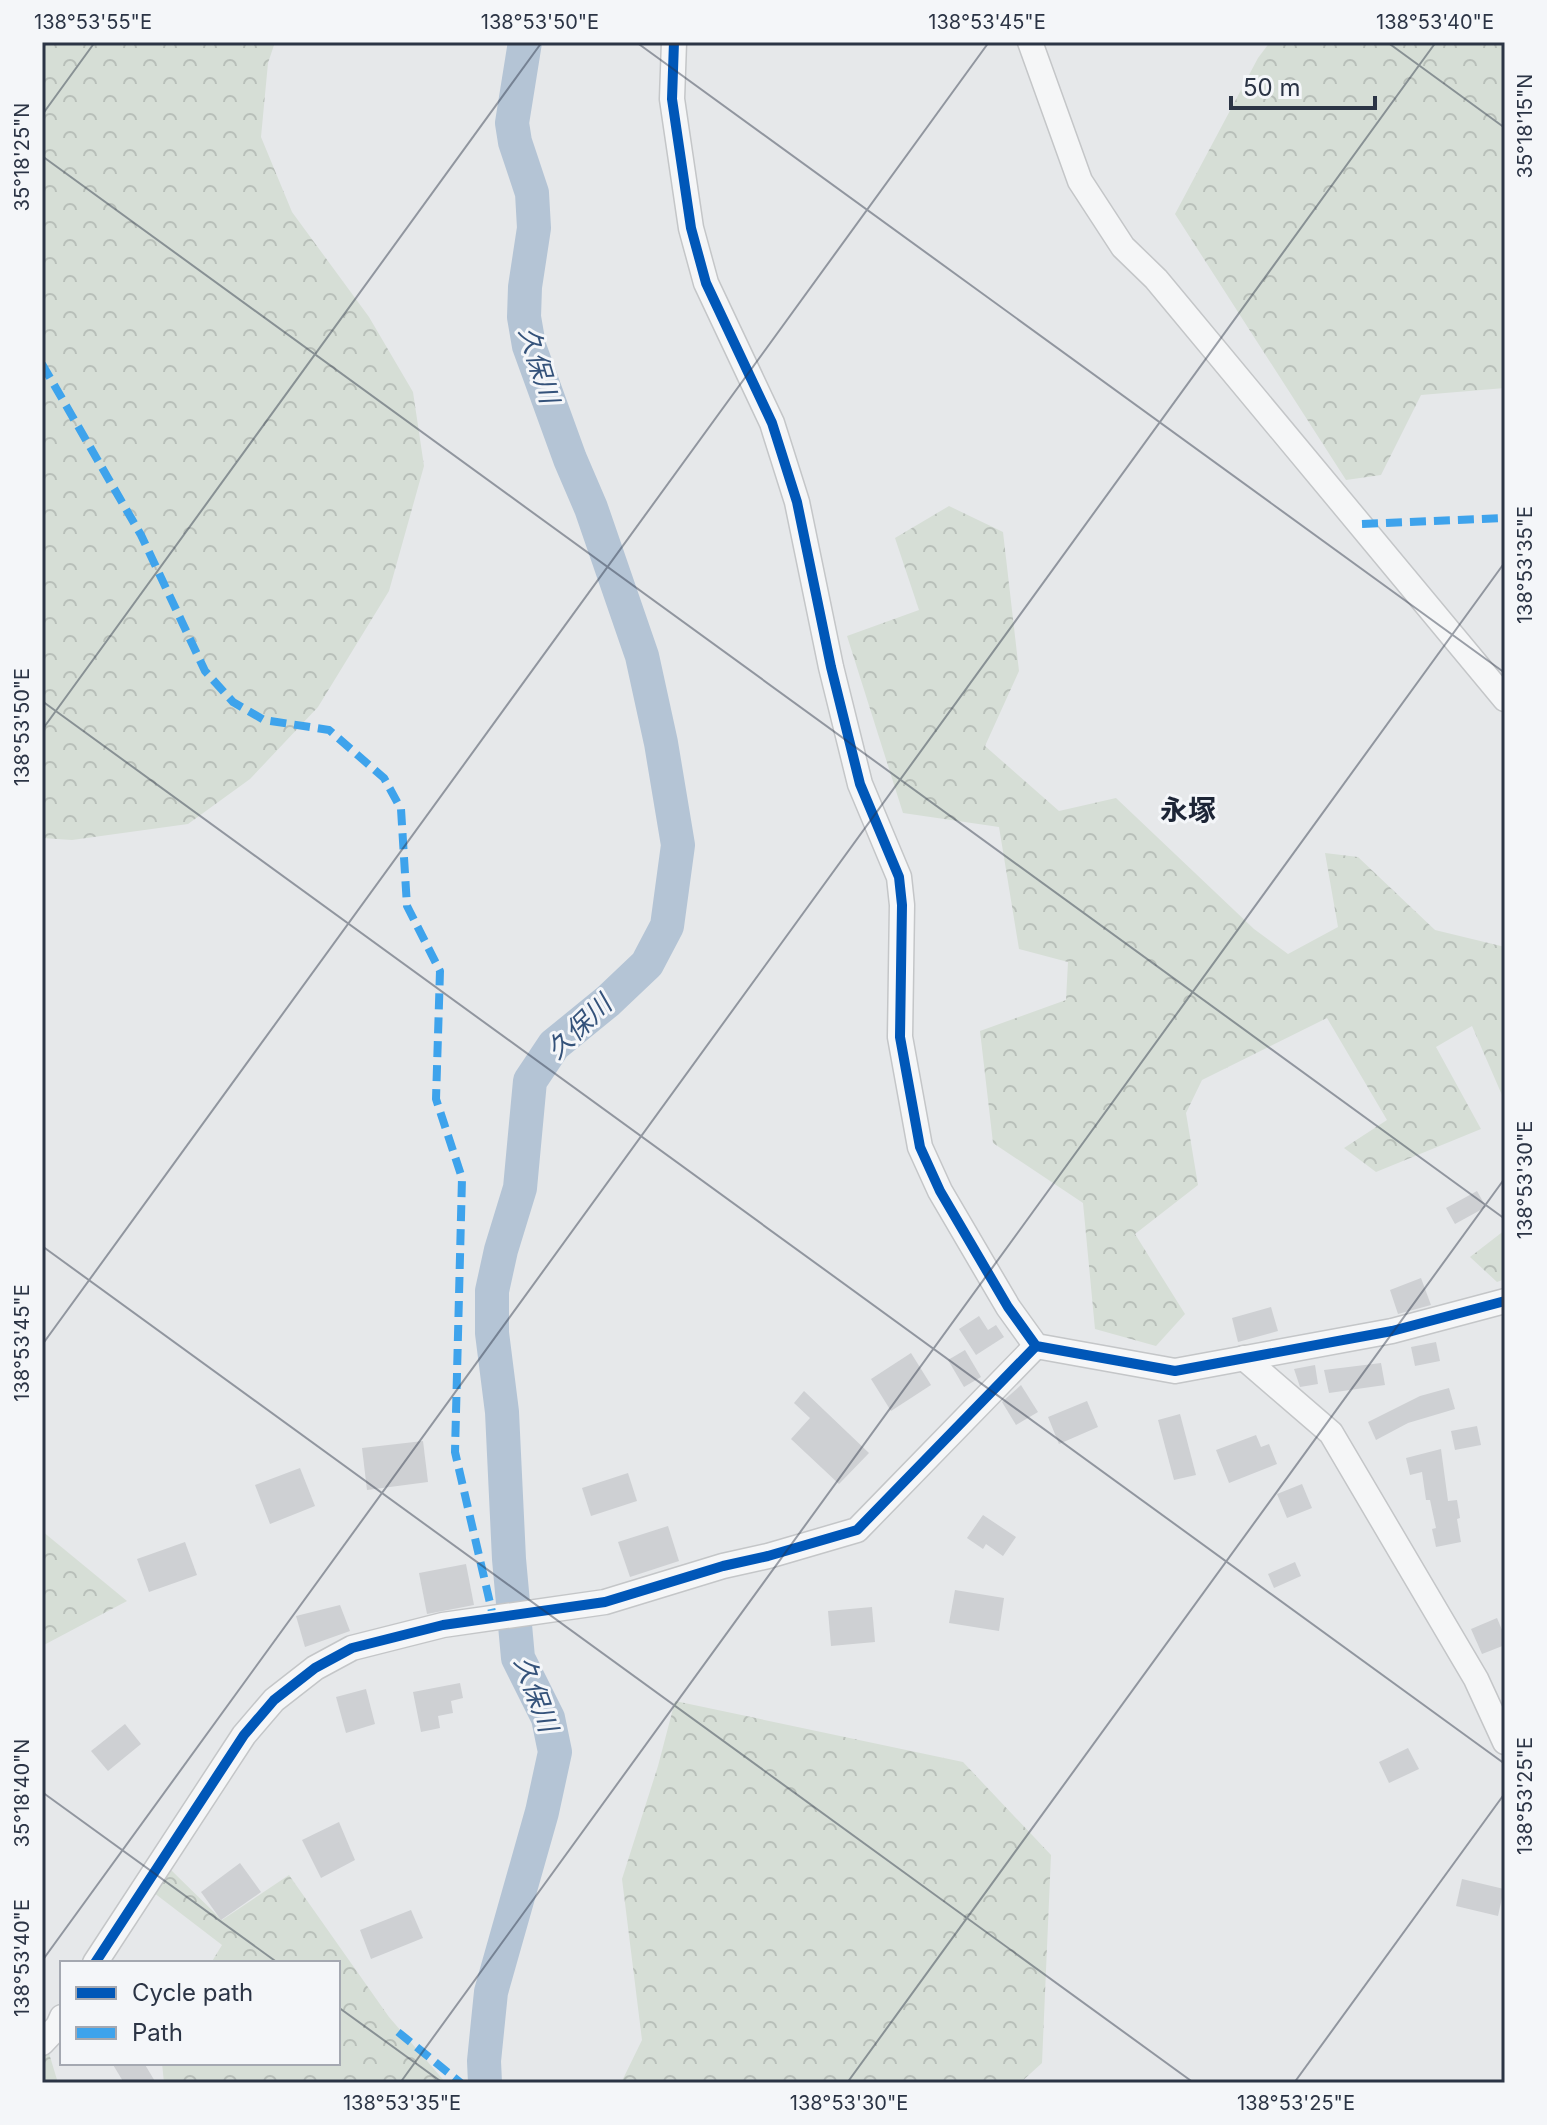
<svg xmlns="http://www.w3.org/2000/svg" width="1547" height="2125" font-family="Inter,'Noto Sans JP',sans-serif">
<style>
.forest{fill:url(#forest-crowns)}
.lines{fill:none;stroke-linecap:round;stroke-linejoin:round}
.river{stroke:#b4c4d5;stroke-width:34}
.building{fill:#ced0d3}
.minor-casing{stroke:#c4c6c8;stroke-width:27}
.minor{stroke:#f5f6f7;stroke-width:24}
.quiet{stroke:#3ea3ec;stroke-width:8;stroke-dasharray:16 8;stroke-linecap:butt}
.cycleway-casing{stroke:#f4f6f9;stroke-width:15}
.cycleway{stroke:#0057b8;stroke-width:10}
.ticks{fill:none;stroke:#2b3445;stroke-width:2;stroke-opacity:0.45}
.labels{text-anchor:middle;stroke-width:6;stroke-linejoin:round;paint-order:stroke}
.water-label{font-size:26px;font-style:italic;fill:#34527a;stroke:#f4f6f9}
.quarter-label{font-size:28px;font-weight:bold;fill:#1d2536;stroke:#f4f6f9}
.neatline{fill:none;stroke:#2b3445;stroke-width:3}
.ticks-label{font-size:20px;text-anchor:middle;fill:#2b3445}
</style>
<defs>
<pattern id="forest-crowns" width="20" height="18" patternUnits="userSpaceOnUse" patternTransform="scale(2)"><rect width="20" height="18" fill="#d6ded6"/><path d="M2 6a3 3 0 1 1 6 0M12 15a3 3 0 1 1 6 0" fill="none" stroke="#b8bfb9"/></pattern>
</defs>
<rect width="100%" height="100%" fill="#e6e8ea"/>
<g class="forest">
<path d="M 42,42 L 275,42 L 268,63 L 261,137 L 292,212 L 369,317 L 413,392 L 424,466 L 389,591 L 318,707 L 250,779 L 188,824 L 72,840 L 42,838 Z"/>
<path d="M 1270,42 L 1505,42 L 1505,388 L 1421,395 L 1381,475 L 1346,480 L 1175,214 L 1258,58 Z"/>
<path d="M 949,506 L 1003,532 L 1019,671 L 985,746 L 1059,811 L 1116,798 L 1254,929 L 1288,954 L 1338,927 L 1325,853 L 1358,857 L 1435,930 L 1505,947 L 1505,1102 L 1472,1026 L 1436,1047 L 1481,1129 L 1376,1172 L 1344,1148 L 1387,1120 L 1327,1018 L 1202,1080 L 1186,1113 L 1198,1185 L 1135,1234 L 1185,1314 L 1156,1346 L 1095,1329 L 1083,1203 L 993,1143 L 980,1031 L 1066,1000 L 1068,962 L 1019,949 L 999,827 L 903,813 L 847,636 L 919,610 L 895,538 Z"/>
<path d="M 1505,1230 L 1505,1279 L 1497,1282 L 1470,1257 Z"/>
<path d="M 42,1531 L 127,1601 L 42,1646 Z"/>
<path d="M 675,1701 L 963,1762 L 1051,1855 L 1042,2063 L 1020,2083 L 621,2083 L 642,2040 L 622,1879 L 658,1766 Z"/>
<path d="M 171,1870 L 222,1920 L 289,1875 L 389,2017 L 446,2083 L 164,2083 L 162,2063 L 338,2063 L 338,1963 L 211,1963 L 222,1945 L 145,1886 Z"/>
<path d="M 45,2040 L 58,2083 L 42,2083 L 42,2041 Z"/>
</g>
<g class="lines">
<path class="river" d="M 485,2083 L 484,2061 L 491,1992 L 542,1812 L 555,1752 L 548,1718 L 518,1658 L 509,1559 L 502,1412 L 492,1333 L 492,1291 L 501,1250 L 520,1188 L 530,1081 L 554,1045 L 608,1001 L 647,964 L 667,926 L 678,845 L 661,743 L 642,656 L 591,508 L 570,459 L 529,346 L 524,317 L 525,287 L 534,228 L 532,193 L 515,142 L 512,123 L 525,42"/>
</g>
<g class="building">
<path d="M 1477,1191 L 1486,1207 L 1455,1224 L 1446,1208 Z"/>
<path d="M 1421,1278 L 1431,1305 L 1398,1314 L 1390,1290 Z"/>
<path d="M 1271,1307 L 1278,1331 L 1238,1342 L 1232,1318 Z"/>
<path d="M 979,1316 L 988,1330 L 996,1325 L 1004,1337 L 976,1355 L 959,1329 Z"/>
<path d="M 1436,1342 L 1440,1361 L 1415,1366 L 1411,1347 Z"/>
<path d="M 965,1350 L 981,1377 L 964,1387 L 948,1360 Z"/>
<path d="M 911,1353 L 931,1385 L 891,1411 L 871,1379 Z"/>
<path d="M 1381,1363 L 1385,1385 L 1329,1393 L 1324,1370 Z"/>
<path d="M 1315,1365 L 1318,1384 L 1300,1387 L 1294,1369 Z"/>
<path d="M 1021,1385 L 1038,1412 L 1016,1425 L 1002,1402 Z"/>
<path d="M 1449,1388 L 1455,1409 L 1408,1423 L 1376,1440 L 1368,1422 L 1420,1396 Z"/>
<path d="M 804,1391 L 869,1453 L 839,1484 L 791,1439 L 810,1418 L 794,1403 Z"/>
<path d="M 1087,1401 L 1098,1427 L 1059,1444 L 1048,1417 Z"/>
<path d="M 1180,1414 L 1196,1475 L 1174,1480 L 1158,1420 Z"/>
<path d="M 1477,1426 L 1481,1445 L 1455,1450 L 1451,1431 Z"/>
<path d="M 1256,1435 L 1261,1447 L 1269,1444 L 1277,1464 L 1229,1483 L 1216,1450 Z"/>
<path d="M 423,1441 L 428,1482 L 367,1490 L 362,1448 Z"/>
<path d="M 1441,1449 L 1448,1501 L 1457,1500 L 1460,1518 L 1457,1519 L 1461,1542 L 1436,1547 L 1432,1529 L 1436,1528 L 1430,1500 L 1426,1500 L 1422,1472 L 1410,1475 L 1406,1458 Z"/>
<path d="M 300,1468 L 315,1506 L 270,1524 L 255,1485 Z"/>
<path d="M 628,1473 L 637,1501 L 591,1516 L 582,1488 Z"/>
<path d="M 1302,1484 L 1312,1508 L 1287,1518 L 1277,1494 Z"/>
<path d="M 983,1515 L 1016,1537 L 1003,1556 L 986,1544 L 983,1549 L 967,1538 Z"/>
<path d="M 668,1526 L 679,1561 L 630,1577 L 618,1542 Z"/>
<path d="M 185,1542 L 197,1575 L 149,1592 L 137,1559 Z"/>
<path d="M 1295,1562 L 1301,1576 L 1274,1588 L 1268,1574 Z"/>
<path d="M 466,1564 L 474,1605 L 427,1614 L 419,1573 Z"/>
<path d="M 955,1590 L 1004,1598 L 999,1631 L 949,1623 Z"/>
<path d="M 340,1605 L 350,1631 L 305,1647 L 296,1616 Z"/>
<path d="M 872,1607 L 875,1642 L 831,1646 L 828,1611 Z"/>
<path d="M 1497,1618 L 1505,1637 L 1505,1645 L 1482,1654 L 1471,1629 Z"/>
<path d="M 460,1683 L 463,1698 L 451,1701 L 453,1713 L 438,1716 L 440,1728 L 421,1732 L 413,1692 Z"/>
<path d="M 366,1689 L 375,1724 L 346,1733 L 336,1697 Z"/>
<path d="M 125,1724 L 141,1744 L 108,1771 L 91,1751 Z"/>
<path d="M 1408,1748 L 1419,1769 L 1389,1783 L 1379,1762 Z"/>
<path d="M 339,1822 L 355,1860 L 321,1878 L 302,1840 Z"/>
<path d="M 240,1863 L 261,1892 L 221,1920 L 201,1892 Z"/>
<path d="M 1462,1879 L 1504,1889 L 1498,1916 L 1456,1906 Z"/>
<path d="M 411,1910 L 423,1938 L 371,1959 L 360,1930 Z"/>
<path d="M 112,2063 L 144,2063 L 156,2083 L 124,2083 Z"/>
</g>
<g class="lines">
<defs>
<g id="minor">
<path d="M 674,42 L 672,99 L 691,228 L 706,283 L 772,423 L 797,502 L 831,667 L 860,784 L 899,877 L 902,905 L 900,1037 L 920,1147 L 940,1191 L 1008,1307 L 1036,1346 L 1175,1371 L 1392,1331 L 1505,1301"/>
<path d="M 1030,42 L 1080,181 L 1123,247 L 1156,279 L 1505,699"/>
<path d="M 1244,1358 L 1331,1433 L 1476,1679 L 1505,1742"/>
<path d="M 95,1963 L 244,1735 L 274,1700 L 315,1668 L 352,1648 L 443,1625 L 605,1602 L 723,1566 L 768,1556 L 857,1530 L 1036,1346"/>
<path d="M 42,2043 L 58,2026 L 62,2017"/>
</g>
</defs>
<use href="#minor" class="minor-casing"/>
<use href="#minor" class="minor"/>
<g class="quiet">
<path d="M 42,364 L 141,535 L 205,671 L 233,702 L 264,720 L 329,730 L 384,778 L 401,809 L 407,906 L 440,971 L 436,1099 L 462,1178 L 455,1452 L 493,1616"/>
<path d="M 1362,524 L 1505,518"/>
<path d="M 398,2032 L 461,2083"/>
</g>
<defs>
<g id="cycleway">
<path d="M 674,42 L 672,99 L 691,228 L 706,283 L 772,423 L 797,502 L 831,667 L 860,784 L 899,877 L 902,905 L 900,1037 L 920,1147 L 940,1191 L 1008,1307 L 1036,1346 L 1175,1371 L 1392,1331 L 1505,1301"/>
<path d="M 95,1963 L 244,1735 L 274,1700 L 315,1668 L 352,1648 L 443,1625 L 605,1602 L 723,1566 L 768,1556 L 857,1530 L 1036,1346"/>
</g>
</defs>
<use href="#cycleway" class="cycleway-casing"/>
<use href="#cycleway" class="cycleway"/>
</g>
<path class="ticks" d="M 636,42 L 1505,673M 1387,42 L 1505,128M 42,115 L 95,42M 42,156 L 1505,1219M 42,701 L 1505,1764M 42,730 L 542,42M 42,1246 L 1194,2083M 42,1345 L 989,42M 42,1792 L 278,1963M 42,1961 L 1436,42M 338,2007 L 443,2083M 400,2083 L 1505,562M 847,2083 L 1505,1178M 1294,2083 L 1505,1793"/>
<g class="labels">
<g class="water-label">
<text transform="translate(539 365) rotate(73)" y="9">久保川</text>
<text transform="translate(579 1027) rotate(-44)" y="9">久保川</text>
<text transform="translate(536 1694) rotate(70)" y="9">久保川</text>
</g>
<g class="quarter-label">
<text x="1188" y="820">永塚</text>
</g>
</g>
<rect width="1547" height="2125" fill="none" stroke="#f4f6f9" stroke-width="88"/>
<rect x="60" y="1961" width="280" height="104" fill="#f4f6f9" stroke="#a4a8b1" stroke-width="2"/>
<rect x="76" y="1987" width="40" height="12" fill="#0057b8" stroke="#a4a8b1" stroke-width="2"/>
<text x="132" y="2001" font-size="24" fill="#2b3445">Cycle path</text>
<rect x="76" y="2027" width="40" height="12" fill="#3ea3ec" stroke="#a4a8b1" stroke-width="2"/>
<text x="132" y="2041" font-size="24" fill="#2b3445">Path</text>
<path d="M1231 96v12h144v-12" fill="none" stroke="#2b3445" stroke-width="4"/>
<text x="1243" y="96" font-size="24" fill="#2b3445" stroke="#f4f6f9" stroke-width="6" paint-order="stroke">50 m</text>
<rect x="44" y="44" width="1459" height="2037" class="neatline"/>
<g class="ticks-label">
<text x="93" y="29">138°53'55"E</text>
<text x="540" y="29">138°53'50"E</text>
<text x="987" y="29">138°53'45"E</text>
<text x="1435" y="29">138°53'40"E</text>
<text transform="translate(1525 126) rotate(-90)" y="7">35°18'15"N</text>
<text transform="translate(22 157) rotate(-90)" y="7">35°18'25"N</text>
<text transform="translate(1525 565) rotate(-90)" y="7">138°53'35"E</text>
<text transform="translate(22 727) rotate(-90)" y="7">138°53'50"E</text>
<text transform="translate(1525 1180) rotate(-90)" y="7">138°53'30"E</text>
<text transform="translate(22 1343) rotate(-90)" y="7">138°53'45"E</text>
<text transform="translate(22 1793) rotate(-90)" y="7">35°18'40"N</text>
<text transform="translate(1525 1796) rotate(-90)" y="7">138°53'25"E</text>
<text transform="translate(22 1958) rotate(-90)" y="7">138°53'40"E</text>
<text x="402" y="2110">138°53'35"E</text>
<text x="849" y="2110">138°53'30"E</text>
<text x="1296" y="2110">138°53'25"E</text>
</g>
</svg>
